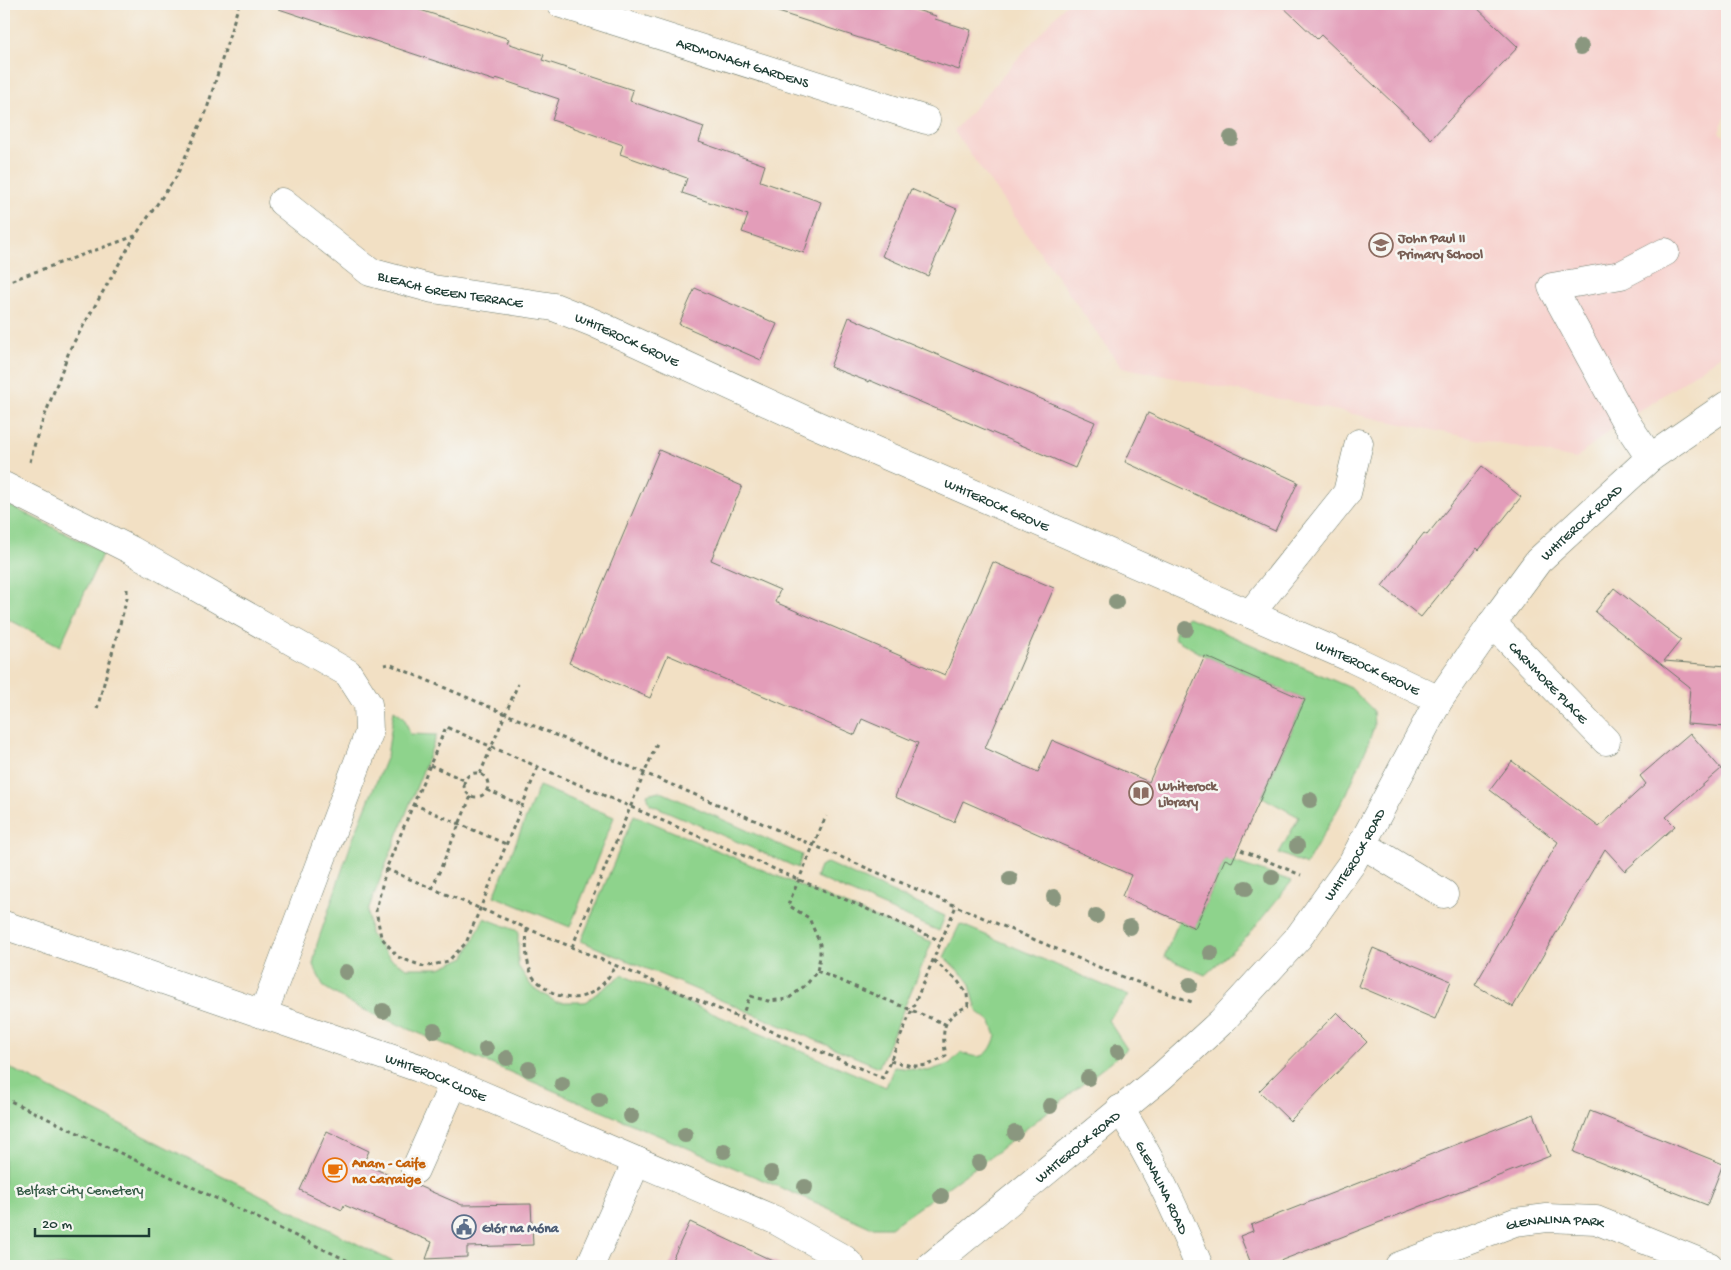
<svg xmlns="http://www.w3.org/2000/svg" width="1731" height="1270" font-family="'Gochi Hand',sans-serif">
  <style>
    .built { fill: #f7d0cc }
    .green { fill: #8ed38c; stroke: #568860 }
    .building { fill: #e39db9 }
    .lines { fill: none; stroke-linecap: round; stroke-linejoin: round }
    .minor-casing { stroke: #697666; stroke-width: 29 }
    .path { stroke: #697666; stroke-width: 3; stroke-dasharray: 4 4; stroke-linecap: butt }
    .minor { stroke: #fff; stroke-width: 28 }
    .tree { fill: #8a977f }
    .labels { text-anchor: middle; stroke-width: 5; stroke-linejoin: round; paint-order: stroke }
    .street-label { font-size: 14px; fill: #1f3d34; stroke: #f6f6f2 }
    .education-label { font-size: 14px; font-weight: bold; fill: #785e54; stroke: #f6f6f2; text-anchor: start }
    .food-label { font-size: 14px; font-weight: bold; fill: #c56008; stroke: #f6f6f2; text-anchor: start }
    .park-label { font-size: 14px; fill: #355b46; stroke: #f6f6f2 }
    .service-label { font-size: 14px; font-weight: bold; fill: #4e5e75; stroke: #f6f6f2; text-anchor: start }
  </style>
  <rect width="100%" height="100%" fill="#f6f6f2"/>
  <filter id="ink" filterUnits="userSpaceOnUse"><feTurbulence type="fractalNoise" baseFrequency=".02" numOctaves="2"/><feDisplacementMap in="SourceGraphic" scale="10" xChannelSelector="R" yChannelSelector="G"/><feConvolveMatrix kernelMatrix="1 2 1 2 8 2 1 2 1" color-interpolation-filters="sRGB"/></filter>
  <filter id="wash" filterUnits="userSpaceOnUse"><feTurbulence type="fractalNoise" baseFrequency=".0096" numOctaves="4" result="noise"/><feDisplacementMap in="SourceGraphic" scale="20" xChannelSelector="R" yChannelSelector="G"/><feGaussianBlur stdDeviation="1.12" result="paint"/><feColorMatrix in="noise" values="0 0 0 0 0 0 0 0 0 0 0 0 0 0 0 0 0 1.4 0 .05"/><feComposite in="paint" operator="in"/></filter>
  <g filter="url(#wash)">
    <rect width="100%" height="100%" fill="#f2e0c4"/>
    <path class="built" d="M1066 4H1727V112L1719 132 1727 139V351L1651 404 1624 419 1575 459 1121 367 954 131Z"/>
    <path class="green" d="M4 503 103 552 60 646 4 617Z
      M1188 617 1351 688 1373 710 1374 726 1367 747 1347 793 1306 865 1279 853 1299 817 1262 797 1305 700 1205 656 1174 638 1177 626Z
      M394 710 404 717 410 734 437 735 368 910 370 934 391 959 407 968H440L465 957 484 918 518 931V966L532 987 556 1002H585L622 975 886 1087 894 1067 928 1071 949 1064 961 1052C981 1061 989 1057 996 1036L991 1022 977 1011 969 981 944 957 960 924 1129 996 1108 1020 1127 1049 993 1155 891 1227H870L819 1204 355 1006 324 987 313 965 317 944 352 841 387 756Z
      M539 786 614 817 570 927 494 896Z
      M659 791 802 855 798 868 650 804 647 794Z
      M634 815 932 942 879 1067 581 941Z
      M1225 859 1292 881 1246 938 1205 975 1164 957 1179 921 1195 928Z
      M827 863 945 916 939 931 816 877 820 867Z
      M4 1065 401 1266H4Z"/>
    <g id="blocks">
      <path class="building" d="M280 4H402L509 39 507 43 544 55 542 60 633 90 630 101 704 127 699 142 765 165 760 181 821 202 804 253 742 232 748 215 682 193 687 178 620 154 623 145 552 120 559 99 496 78 495 81 279 9Z
        M773 4H897L936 16 935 19 971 30 959 70 772 10Z
        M1280 4H1473L1518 47 1431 139 1321 35 1317 39Z
        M911 189 957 209 928 276 882 256Z
        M695 288 777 324 761 360 679 324Z
        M849 317 1095 422 1075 468 869 380V382L830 367Z
        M1148 413 1298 482 1275 531 1125 462Z
        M659 450 742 486 711 560 780 590 775 602 945 675 993 562 1054 588 985 748 1038 772 1052 740 1149 782 1205 656 1305 700 1232 862 1225 859 1195 928 1122 896 1131 875 963 801 954 822 895 797 918 743 862 719 855 735 668 655 650 698 569 663Z
        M1482 466 1521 497 1479 550 1477 548 1421 617 1382 586 1424 533 1427 535Z
        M1614 588 1681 640 1664 661 1727 666V727L1687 724 1690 687 1595 612Z
        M1690 733 1721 769 1666 817 1675 826 1625 871 1605 849 1513 1007 1475 985 1558 842 1490 790 1512 761 1599 827 1646 784 1640 776Z
        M1373 948 1451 981 1435 1019 1358 986Z
        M1337 1012 1367 1042 1290 1121 1259 1091Z
        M1590 1111 1723 1164 1707 1205 1574 1152Z
        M1534 1114 1550 1156 1267 1266H1252L1240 1236 1253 1231 1251 1225Z
        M327 1131 369 1151 363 1164 404 1181 409 1184 416 1185 462 1205 531 1204 533 1245 467 1247V1257L426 1259 432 1242 344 1205 342 1210 300 1190Z
        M690 1222 784 1266H669Z"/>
    </g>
  </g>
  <g filter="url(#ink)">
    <use href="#blocks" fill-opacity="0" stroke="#697666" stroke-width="1"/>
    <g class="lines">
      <g class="minor-casing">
        <g id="minor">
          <path id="s1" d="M561 4 926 120"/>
          <path id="s2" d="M282 202 370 272 433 289 554 307 594 323 814 424 1353 659 1439 700"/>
          <path d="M1650 458 1624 419 1552 287 1621 275 1665 252"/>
          <path d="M4 486 131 550 348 673 368 704 369 733 263 1014"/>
          <path d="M1250 614 1347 493 1359 443"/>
          <path id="s3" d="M1492 623 1606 741"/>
          <path d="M1362 844 1444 894"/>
          <path id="s4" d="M4 925 419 1068 775 1220 844 1259 851 1266"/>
          <path id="s5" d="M1120 1109C1152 1159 1177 1212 1199 1266"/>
          <path d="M415 1170 454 1083"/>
          <path d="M590 1266 637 1161"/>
          <path id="s6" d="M931 1266 1162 1076 1221 1022 1298 938 1352 863 1439 700 1501 611 1538 561 1650 458 1727 405"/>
          <path id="s7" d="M1399 1266 1515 1222 1547 1218 1596 1220 1709 1266"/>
        </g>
      </g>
      <path class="path" d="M4 283 135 236 176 177 206 112 239 4
        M30 462 36 439 70 349 135 236
        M384 665 389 664 1115 974 1192 1002
        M97 709 127 598V586
        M430 765 464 780
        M538 767 466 943 448 961 425 967 398 957 381 937 376 910 386 869 446 727 492 747 941 941
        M464 785a12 12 0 1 1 24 0a12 12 0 1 1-24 0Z
        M480 774 518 684
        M487 790 522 805
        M413 804 506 844
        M1241 850 1301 875
        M386 869 883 1078 956 906
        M432 889 471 796
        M527 929C526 945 525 959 532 975 534 980 541 984 546 988 572 1009 603 994 615 965
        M572 947 657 743
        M817 971 945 1024
        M741 1018 750 996 768 1001 788 999 807 984 817 971 820 957V944L809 918 788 905 826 816
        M890 1061C916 1067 923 1070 946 1056 941 1030 942 1017 968 1006L967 994 957 980 933 960
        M4 1098 359 1266"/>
      <use href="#minor" class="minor"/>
    </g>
    <g class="tree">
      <circle cx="1581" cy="47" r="8"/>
      <circle cx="1231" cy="138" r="8"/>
      <circle cx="1116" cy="602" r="8"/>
      <circle cx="1186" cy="629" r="8"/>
      <circle cx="1310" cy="800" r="8"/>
      <circle cx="1297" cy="846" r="8"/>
      <circle cx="1272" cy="877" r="8"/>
      <circle cx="1010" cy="879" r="8"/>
      <circle cx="1246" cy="888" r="8"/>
      <circle cx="1054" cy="897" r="8"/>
      <circle cx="1096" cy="916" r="8"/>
      <circle cx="1130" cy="927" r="8"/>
      <circle cx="1211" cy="953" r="8"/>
      <circle cx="346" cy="972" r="8"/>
      <circle cx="1190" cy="985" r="8"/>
      <circle cx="383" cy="1011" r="8"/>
      <circle cx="434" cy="1031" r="8"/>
      <circle cx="486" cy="1049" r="8"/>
      <circle cx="1118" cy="1051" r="8"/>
      <circle cx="507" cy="1058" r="8"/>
      <circle cx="529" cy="1069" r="8"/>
      <circle cx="1088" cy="1078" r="8"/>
      <circle cx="562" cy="1084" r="8"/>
      <circle cx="599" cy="1100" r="8"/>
      <circle cx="1050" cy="1106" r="8"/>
      <circle cx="631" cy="1116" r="8"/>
      <circle cx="1015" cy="1133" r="8"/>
      <circle cx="685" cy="1135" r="8"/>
      <circle cx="724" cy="1151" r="8"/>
      <circle cx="979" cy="1163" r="8"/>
      <circle cx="771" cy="1173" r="8"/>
      <circle cx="805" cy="1187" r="8"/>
      <circle cx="941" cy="1196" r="8"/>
    </g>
  </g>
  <defs>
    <g id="school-ring" transform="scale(1.25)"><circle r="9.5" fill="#f6f6f2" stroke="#8d6e63" stroke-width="1.5"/><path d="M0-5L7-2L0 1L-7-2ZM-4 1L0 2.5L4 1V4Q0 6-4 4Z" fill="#8d6e63"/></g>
    <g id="library-ring" transform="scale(1.25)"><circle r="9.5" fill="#f6f6f2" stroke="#8d6e63" stroke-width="1.5"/><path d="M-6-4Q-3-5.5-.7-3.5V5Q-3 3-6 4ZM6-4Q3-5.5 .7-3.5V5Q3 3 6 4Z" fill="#8d6e63"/></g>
    <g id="cafe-ring" transform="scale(1.25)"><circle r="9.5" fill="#f6f6f2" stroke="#e8710a" stroke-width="1.5"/><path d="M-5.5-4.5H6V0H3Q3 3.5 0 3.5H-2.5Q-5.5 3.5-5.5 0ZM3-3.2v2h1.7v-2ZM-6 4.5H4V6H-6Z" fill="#e8710a"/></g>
    <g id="civic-ring" transform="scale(1.25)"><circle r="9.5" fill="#f6f6f2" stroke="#5c6f8a" stroke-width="1.5"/><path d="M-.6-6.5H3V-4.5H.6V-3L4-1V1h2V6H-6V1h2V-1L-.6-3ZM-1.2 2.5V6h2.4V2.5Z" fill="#5c6f8a"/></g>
  </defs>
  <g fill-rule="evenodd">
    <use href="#school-ring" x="1381" y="245"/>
    <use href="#library-ring" x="1141" y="793"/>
    <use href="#cafe-ring" x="335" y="1170"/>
    <use href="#civic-ring" x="464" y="1227"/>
  </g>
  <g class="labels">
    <g class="street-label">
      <text dy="5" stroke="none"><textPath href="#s1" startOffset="191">ARDMONAGH GARDENS</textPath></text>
      <text dy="5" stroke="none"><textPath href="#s2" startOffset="195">BLEACH GREEN TERRACE</textPath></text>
      <text dy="5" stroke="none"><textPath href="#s2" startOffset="380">WHITEROCK GROVE</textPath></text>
      <text dy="5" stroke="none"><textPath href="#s2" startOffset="785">WHITEROCK GROVE</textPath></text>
      <text dy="5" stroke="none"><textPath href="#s6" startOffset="999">WHITEROCK ROAD</textPath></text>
      <text dy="5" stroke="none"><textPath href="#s2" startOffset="1190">WHITEROCK GROVE</textPath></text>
      <text dy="5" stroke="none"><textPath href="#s3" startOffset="82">CARNMORE PLACE</textPath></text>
      <text dy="5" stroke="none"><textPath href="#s6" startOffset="594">WHITEROCK ROAD</textPath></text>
      <text dy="5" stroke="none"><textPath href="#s4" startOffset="458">WHITEROCK CLOSE</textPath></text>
      <text dy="5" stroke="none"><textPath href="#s6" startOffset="189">WHITEROCK ROAD</textPath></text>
      <text dy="5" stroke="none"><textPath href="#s5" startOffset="89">GLENALINA ROAD</textPath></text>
      <text dy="5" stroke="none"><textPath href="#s7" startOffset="164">GLENALINA PARK</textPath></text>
    </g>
    <g class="education-label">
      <text x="1398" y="242">John Paul II<tspan x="1398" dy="16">Primary School</tspan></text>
      <text x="1158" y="790">Whiterock<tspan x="1158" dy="16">Library</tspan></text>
    </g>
    <g class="food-label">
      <text x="352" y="1167">Anam - Caife<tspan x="352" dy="16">na Carraige</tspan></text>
    </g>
    <g class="park-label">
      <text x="80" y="1194">Belfast City Cemetery</text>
    </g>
    <g class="service-label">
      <text x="482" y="1232">Glór na Móna</text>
    </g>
  </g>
  <rect width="1731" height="1270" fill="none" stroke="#f6f6f2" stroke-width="20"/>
  <path d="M35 1228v8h114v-8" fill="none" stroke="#1f3d34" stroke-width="2.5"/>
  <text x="42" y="1228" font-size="15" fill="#1f3d34" stroke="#f6f6f2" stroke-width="4" paint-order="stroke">20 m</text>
</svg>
